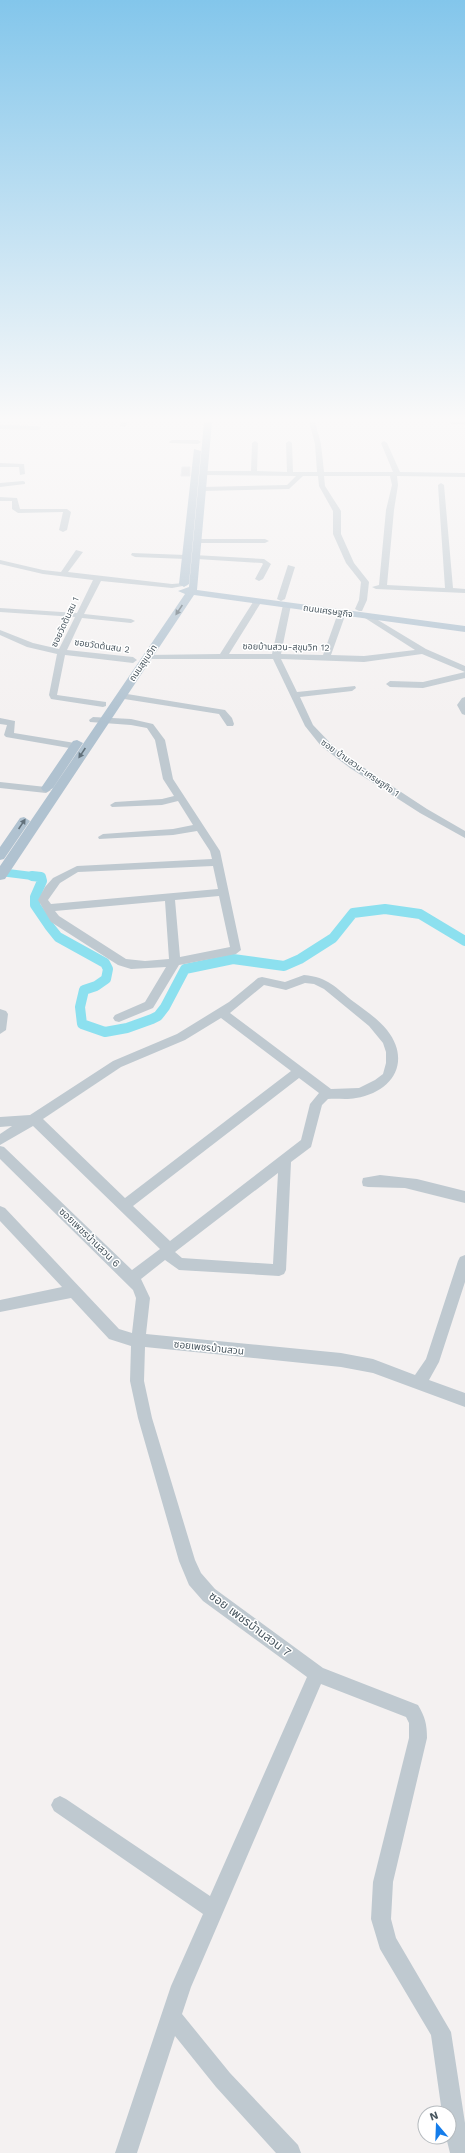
<svg xmlns="http://www.w3.org/2000/svg" width="465" height="2153" font-family="'Work Sans','Noto Sans Thai',sans-serif">
  <style>
    .lines { fill: none; stroke-linecap: round; stroke-linejoin: round }
    .canal-far1 { stroke: #8ce0ef; stroke-width: 8 }
    .canal { stroke: #8ce0ef; stroke-width: 10 }
    .building { fill: #cbced4; stroke: #d5d8dd }
    .minor { fill: #bfc9d0; fill-rule: evenodd }
    .major { fill: #b0c2d0; fill-rule: evenodd }
    .oneway { fill: #62717b }
    .labels { text-anchor: middle; stroke-width: 3; stroke-linejoin: round; paint-order: stroke }
    .far-street-label { font-size: 9px; fill: #48565f; stroke: #fff }
    .street-label { font-size: 10px; fill: #48565f; stroke: #fff }
    .near-street-label { font-size: 12px; fill: #48565f; stroke: #fff }
  </style>
  <rect width="100%" height="100%" fill="#f4f1f1"/>
  <g class="lines">
    <path class="canal-far1" d="M0 872 40 877"/>
    <path class="canal" d="M32 876 41 877 42 881 35 897V905L50 927 58 937 105 963 108 969 106 979 96 986 84 990 80 1007 82 1024 105 1032 127 1028 152 1019 158 1016 165 1007 185 969 233 959 284 966 300 959 333 938 353 913 385 909 420 914 465 941"/>
  </g>
  <path class="building" d="M182 467H190V476H181Z"/>
  <g class="lines">
    <path class="minor" d="M122 422H128L125 427 120 426Z
      M309 422H315L321 444 324 472H393L381 443 384 441 387 443 400 472 465 473V477L397 476 398 485 394 510 387 585 445 588 438 485 441 483 444 485 453 588 465 589V593L376 589 372 587 379 585 386 510 392 485 390 476H324L325 486 341 511V534L354 563 369 582 367 600 362 611H359L355 609 359 600 361 582 346 563 333 534V511L319 486 318 476H303L289 489 202 491 199 489 202 487 287 485 296 476 205 475 202 473 205 471H251L252 443 255 441 258 443 257 471 287 472 286 443 289 441 292 443 293 472H317L315 444Z
      M449 422H465V424H452Z
      M0 425 38 426 41 428 38 430 0 429Z
      M172 440H198L201 442 198 444 170 443 169 442Z
      M0 463 24 464 25 474 20 475 19 467H0Z
      M23 481 25 482V484L0 487V483Z
      M0 497 17 498 20 509H67L71 512 67 530 63 532 59 530 63 512 18 513 12 509V501H0Z
      M196 539H265L269 541 265 543H199L195 541Z
      M76 550 83 552 68 572 172 584 184 583 188 585 172 588 101 581 84 614 131 619 135 621 131 623 82 618 67 650 133 657 137 660 133 663 65 655 57 695 106 702V706L103 707 51 699 49 695 57 654 27 647 0 635V630L33 643 59 649 75 617 0 612V608L77 613 93 580 43 574 0 564V560L43 570 61 572Z
      M132 553 186 555 190 557 186 559 135 557 131 555Z
      M194 555 264 559 271 564 263 579 259 581 255 579 263 564 262 563 197 559H194Z
      M288 565 295 567 285 599 281 601 277 599Z
      M255 599 262 601 229 654H272L283 605 287 603 291 605 281 654 323 655 338 613 342 611 346 613 331 655 364 656 415 650 365 618V614H368L426 649 465 666V672L422 654 364 662 281 659 297 692 355 686 356 688 352 691 300 697 313 725 337 750 427 809 465 831V838L420 813 350 768 321 746 305 726 273 659H147L143 657 147 655 220 654Z
      M465 672V678L423 688 390 687 386 684 390 681 423 682Z
      M121 693 225 710 232 718 234 724 233 726H227L219 714 118 698V694Z
      M465 697V715L462 714 457 705 462 698Z
      M93 717 131 719 153 724 165 740 173 779 220 851 241 950 236 954 179 965 153 1008 119 1022 115 1021 113 1018 115 1015 145 1002 166 967 131 969 118 965 51 922 38 900 45 887 53 878 77 866 212 859 210 851 197 831 173 835 99 839 98 837 103 834 173 829 193 825 178 801 162 805 112 807 110 805 115 802 162 799 174 796 163 779 155 740 147 728 131 725 90 722 89 720ZM213 866 218 889 51 904 48 900 60 883 78 872ZM219 896 230 947 180 957 175 900ZM165 901 169 959 145 961 126 959 59 916 55 911Z
      M0 718 15 721 14 733 75 743 80 746 75 749 6 737 4 735 7 725 0 724Z
      M0 782 46 787 51 790 46 793 0 788Z
      M304 975C328 977 336 988 354 1002 365 1010 378 1019 387 1030 412 1062 392 1092 356 1098 346 1100 337 1098 328 1099L322 1105 311 1147 291 1162 286 1270 284 1274 279 1276 179 1270 165 1260 141 1279 150 1298 146 1334 341 1353 373 1359 415 1375 426 1359 458 1261 460 1257 465 1255V1282L439 1362 429 1380 465 1393V1407L373 1373 341 1367 145 1347 144 1381 152 1418 195 1560 201 1573 215 1589 323 1668 418 1705C425 1717 427 1724 427 1738L393 1882 391 1919 396 1938 451 2032 465 2123V2153H450L446 2137H449V2113H442L431 2035 380 1949 371 1919 373 1882 409 1738V1723L406 1717 321 1684 191 1987 182 2014 230 2073 298 2145 301 2153H276L216 2087 175 2036 137 2153H115L171 1986 203 1914 54 1811 51 1805 54 1799 60 1796 66 1799 210 1896 307 1677 203 1601 189 1585 179 1561 138 1418 130 1381 131 1346 109 1339 71 1298 0 1312V1300L62 1287 0 1221V1206L5 1208 119 1329 132 1333 136 1298 133 1290 0 1159V1146L4 1147 132 1270 160 1249 33 1126 0 1145V1134L12 1126 0 1127V1117L30 1115 113 1061 177 1034 229 1002 258 978 262 977 285 982ZM305 983 314 984 324 989 369 1026 383 1043 386 1052V1063L383 1074 375 1080 359 1088 331 1089 230 1013 264 985 286 990ZM221 1018 291 1071 125 1198 43 1119 121 1067 185 1040ZM299 1078 319 1093 310 1104 301 1140 170 1241 133 1206ZM278 1173 273 1264 182 1258 175 1252Z
      M0 1009 6 1011 8 1014 6 1030 0 1034Z
      M380 1175 417 1179 465 1191V1203L405 1188 368 1187 363 1186 362 1182 363 1178Z"/>
    <path class="major" d="M204 422H212L197 590 465 626V632L194 595 5 879 0 880V866L185 594 178 591 189 587Z
      M194 449 201 451 189 584 184 587 179 584Z
      M77 740 83 743 53 788 47 792 43 791 41 788 73 741Z
      M24 817 30 821 4 859 0 860V847L20 818Z"/>
  </g>
  <defs><path id="oneway-solid" d="M-6-.8H1V-3.2L6.5 0L1 3.2V.8H-6Z"/></defs>
  <g class="oneway">
    <use href="#oneway-solid" transform="translate(179 610) rotate(124)"/>
    <use href="#oneway-solid" transform="translate(82 753) rotate(124)"/>
    <use href="#oneway-solid" transform="translate(22 824) rotate(-56)"/>
  </g>
  <linearGradient id="sky" x2="0" y2="1"><stop stop-color="#83c6eb"/><stop offset="0.58" stop-color="#faf9f9"/><stop offset="1" stop-color="#faf9f9" stop-opacity="0"/></linearGradient>
  <rect width="465" height="723" fill="url(#sky)"/>
  <g class="labels">
    <g class="far-street-label">
      <text transform="translate(328 611) rotate(8)" y="3">ถนนเศรษฐกิจ</text>
      <text transform="translate(65 622) rotate(-65)" y="3">ซอยวัดต้นสน 1</text>
      <text transform="translate(102 646) rotate(8)" y="3">ซอยวัดต้นสน 2</text>
      <text transform="translate(286 647) rotate(1)" y="3">ซอยบ้านสวน-สุขุมวิท 12</text>
      <text transform="translate(143 663) rotate(-56)" y="3">ถนนสุขุมวิท</text>
      <text transform="translate(360 768) rotate(35)" y="3">ซอย บ้านสวน-เศรษฐกิจ 1</text>
    </g>
    <g class="street-label">
      <text transform="translate(90 1237) rotate(44)" y="4">ซอยเพชรบ้านสวน 6</text>
      <text transform="translate(209 1347) rotate(6)" y="4">ซอยเพชรบ้านสวน</text>
    </g>
    <g class="near-street-label">
      <text transform="translate(250 1624) rotate(37)" y="4">ซอย เพชรบ้านสวน 7</text>
    </g>
  </g>
  <g transform="translate(437 2125) rotate(341)"><circle r="19" fill="#ffffff" stroke="#b6bbbf"/>
  <path d="M0-3L7 15L0 10L-7 15Z" fill="#147deb"/>
  <text y="-6" font-size="11" font-weight="bold" text-anchor="middle" fill="#48565f">N</text>
  </g>
</svg>
